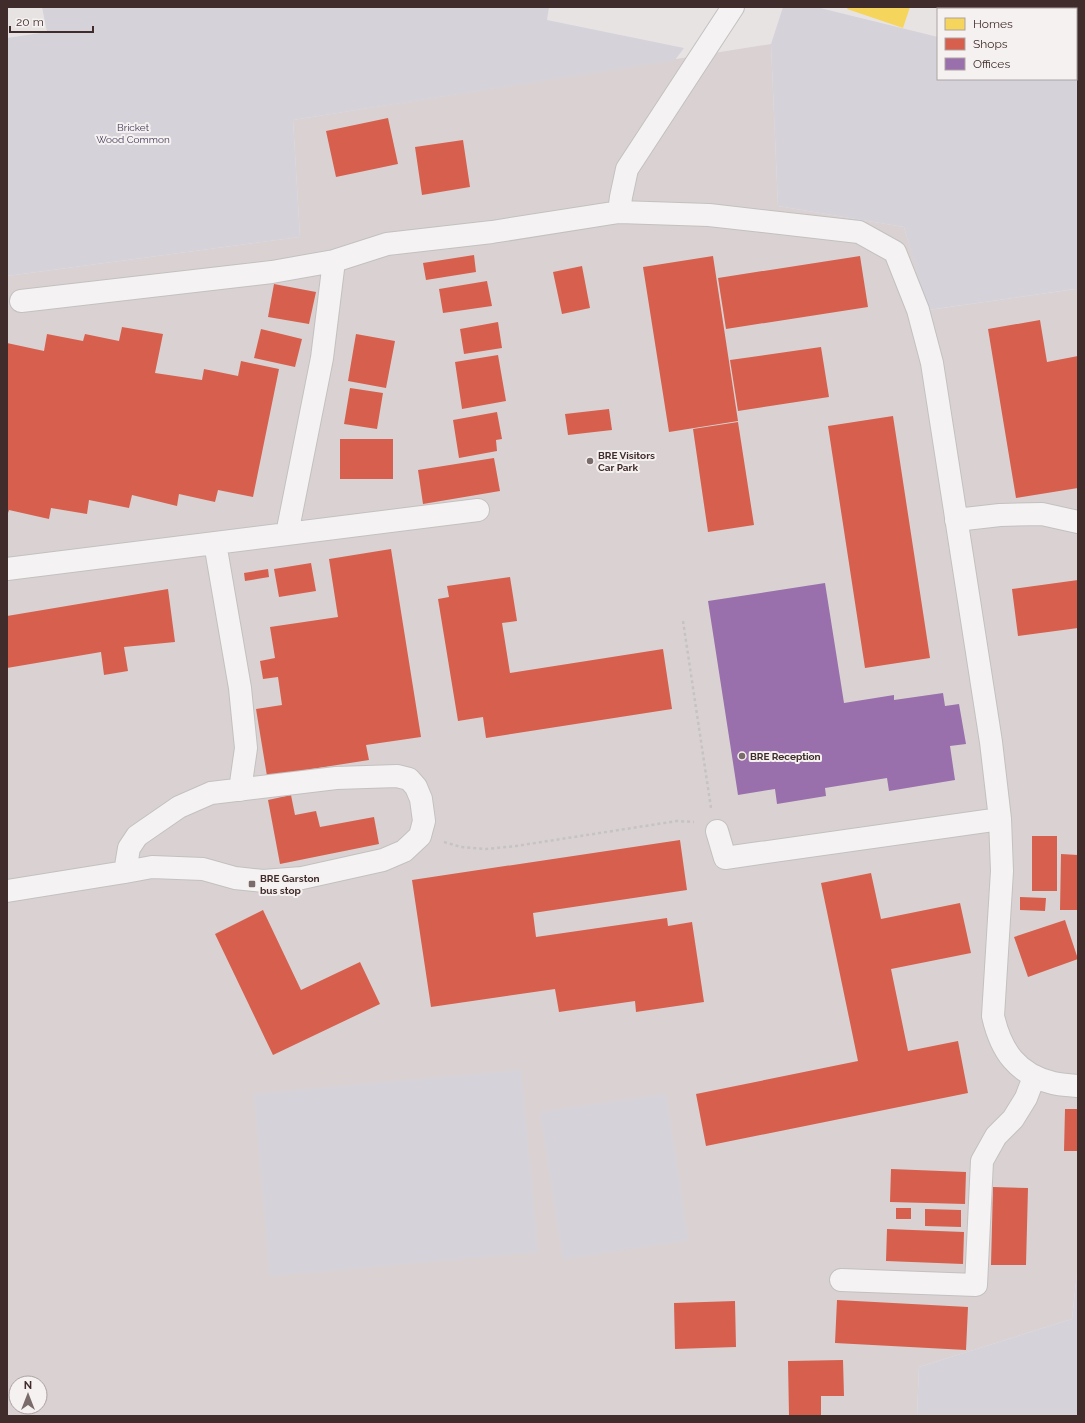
<svg xmlns="http://www.w3.org/2000/svg" width="1085" height="1423" font-family="Raleway,sans-serif">
  <style>
    .built { fill: #dad2d2; fill-rule: evenodd }
    .green { fill: #d5d2da }
    .homes { fill: #f6d55c }
    .shops { fill: #d6604d }
    .offices { fill: #9970ab }
    .lines { fill: none; stroke-linecap: round; stroke-linejoin: round }
    .minor-casing { stroke: #c3c0c0; stroke-width: 24 }
    .path { stroke: #c6c3c3; stroke-width: 2.5; stroke-dasharray: 3 3; stroke-linecap: butt }
    .minor { stroke: #f4f2f2; stroke-width: 22 }
    .poi-dot { fill: #7a6c6b; stroke: #f6f1f1; stroke-width: 1.5 }
    .labels { text-anchor: middle; stroke-width: 4; stroke-linejoin: round; paint-order: stroke }
    .park-label { font-size: 10px; fill: #413a59; stroke: #f6f1f1 }
    .poi-label { font-size: 10px; font-weight: bold; fill: #3f2c2b; stroke: #f6f1f1; text-anchor: start }
  </style>
  <rect width="100%" height="100%" fill="#e8e3e3"/>
  <path class="built" d="M771 44 778 206 904 227 929 310 1076 289 1078 295V1263L1072 1319 919 1367 917 1416H7V276L300 237 293 120ZM16 1383H40V1407H16Z"/>
  <path class="green" d="M42 7H549L547 20 684 48 675 60 293 120 300 237 7 276V38L47 32Z
    M783 7H816L938 37V79H1076V71L1078 72V295L1075 289 928 310 904 227 778 206 771 44Z
    M521 1070 538 1252 270 1276 254 1094Z
    M666 1094 688 1240 563 1259 540 1112Z
    M1078 1263V1416H917L919 1367 1072 1319Z"/>
  <path class="homes" d="M848 7H910L903 28 847 9Z
    M1025 7H1048V9H1025Z"/>
  <path class="shops" d="M388 118 398 164 336 177 326 131Z
    M463 140 470 187 422 195 415 147Z
    M474 255 476 272 426 280 423 263Z
    M713 256 738 421 669 432 643 267Z
    M860 256 868 307 726 329 718 278Z
    M582 266 590 308 562 314 553 272Z
    M487 281 492 306 443 313 439 289Z
    M274 284 316 292 309 324 268 317Z
    M1040 320 1047 362 1078 356V488L1016 498 988 329Z
    M498 322 502 348 464 354 460 329Z
    M122 327 163 334 155 373 202 380 204 369 238 376 241 361 279 369 253 497 218 490 215 502 179 494 177 506 132 495 129 508 89 500 87 514 51 508 49 519 9 510 7 516V343L44 351 47 334 83 341 85 334 119 341Z
    M261 329 302 339 295 367 254 358Z
    M356 334 395 341 386 388 348 381Z
    M821 347 829 397 738 411 730 360Z
    M498 355 506 401 462 409 455 362Z
    M350 388 383 393 377 429 344 424Z
    M609 409 612 430 568 435 565 414Z
    M497 412 502 439 496 440 497 451 459 458 453 420Z
    M893 416 930 658 865 668 828 426Z
    M738 422 754 525 708 532 693 429Z
    M340 439H393V479H340Z
    M494 458 500 491 423 504 418 470Z
    M391 549 421 737 366 745 369 760 267 776 256 709 282 705 278 677 263 679 260 661 275 658 270 627 338 617 329 559Z
    M311 563 316 591 279 597 274 569Z
    M268 569 269 577 245 581 244 573Z
    M510 577 517 621 502 623 510 673 663 649 672 709 486 738 483 717 458 721 438 599 449 597 447 586Z
    M1078 580V628L1018 636 1012 589Z
    M168 589 175 642 124 647 128 671 104 675 101 652 7 668V616Z
    M291 795 295 815 316 811 320 827 374 817 379 844 280 864 268 800Z
    M1032 836H1057V891H1032Z
    M680 840 687 890 533 913 536 937 667 918 668 926 692 922 704 1002 636 1012 635 1001 559 1012 555 989 431 1007 412 880Z
    M1061 854 1078 855V910H1060Z
    M871 873 881 919 960 903 971 953 891 969 908 1051 958 1041 968 1093 706 1146 696 1094 858 1061 821 883Z
    M1020 897 1046 898 1045 911 1020 910Z
    M263 910 301 990 360 962 380 1004 273 1055 215 934Z
    M1065 920 1078 959 1028 977 1014 937Z
    M1065 1109H1078V1151H1064Z
    M891 1169 966 1172 965 1204 890 1202Z
    M993 1187 1028 1188 1026 1265H991Z
    M896 1208H911V1219H896Z
    M925 1209 961 1210V1227L925 1226Z
    M887 1229 964 1232 963 1264 886 1261Z
    M837 1300 968 1307 966 1350 835 1343Z
    M735 1301 736 1347 675 1349 674 1303Z
    M843 1360 844 1396H821V1416H789L788 1361Z"/>
  <path class="offices" d="M825 583 844 703 894 695V700L943 693 945 706 959 704 966 744 950 746 955 780 889 791 887 778 825 788 826 796 777 804 775 789 738 795 708 601Z"/>
  <g class="lines">
    <g class="minor-casing">
      <path id="minor" d="M619 212 621 197 627 169 733 7
        M21 301 272 272 334 261
        M956 520 1000 515 1042 514 1078 522
        M287 534 322 358 334 261 387 244 492 232 619 212 709 215 859 232 895 252 918 310 932 363 991 742 1000 819 1002 871 993 1016C1001 1051 1017 1074 1053 1083 1061 1085 1070 1085 1078 1086
        M215 543 240 688 246 748 240 790
        M7 569 478 510
        M397 776 409 779 416 787 421 799 424 821 420 836 404 851 383 860 302 878 263 881 235 878 203 869 152 867 125 872 129 848 137 836 179 807 211 793 336 778Z
        M717 831 725 858 1000 819
        M7 891 125 872
        M841 1280 976 1285 982 1161 996 1136 1013 1119 1026 1098 1034 1077"/>
    </g>
    <path class="path" d="M683 621 711 808
      M444 842 461 847 486 849 516 846 677 821 694 822"/>
    <use href="#minor" class="minor"/>
  </g>
  <g class="poi-dot">
    <circle cx="590" cy="461" r="4"/>
    <circle cx="742" cy="756" r="4"/>
    <rect x="248" y="880" width="8" height="8" rx="2"/>
  </g>
  <g class="labels">
    <g class="park-label">
      <text x="133" y="131">Bricket<tspan x="133" dy="12">Wood Common</tspan></text>
    </g>
    <g class="poi-label">
      <text x="598" y="459">BRE Visitors<tspan x="598" dy="12">Car Park</tspan></text>
      <text x="750" y="760">BRE Reception</text>
      <text x="260" y="882">BRE Garston<tspan x="260" dy="12">bus stop</tspan></text>
    </g>
  </g>
  <rect width="1085" height="1423" fill="none" stroke="#3f2c2b" stroke-width="16"/>
  <rect x="937" y="8" width="140" height="72" fill="#f6f1f1" stroke="#ada2a2"/>
  <rect x="945" y="18" width="20" height="12" fill="#f6d55c" stroke="#ada2a2"/>
  <text x="973" y="28" font-size="12" fill="#3f2c2b">Homes</text>
  <rect x="945" y="38" width="20" height="12" fill="#d6604d" stroke="#ada2a2"/>
  <text x="973" y="48" font-size="12" fill="#3f2c2b">Shops</text>
  <rect x="945" y="58" width="20" height="12" fill="#9970ab" stroke="#ada2a2"/>
  <text x="973" y="68" font-size="12" fill="#3f2c2b">Offices</text>
  <g transform="translate(28 1395)"><circle r="19" fill="#f6f1f1" stroke="#ada2a2"/>
  <path d="M0-3L7 15L0 10L-7 15Z" fill="#7a6c6b"/>
  <text y="-6" font-size="11" font-weight="bold" text-anchor="middle" fill="#3f2c2b">N</text>
  </g>
  <path d="M10 26v6h83v-6" fill="none" stroke="#3f2c2b" stroke-width="2"/>
  <text x="16" y="26" font-size="12" fill="#3f2c2b" stroke="#f6f1f1" stroke-width="3" paint-order="stroke">20 m</text>
</svg>
